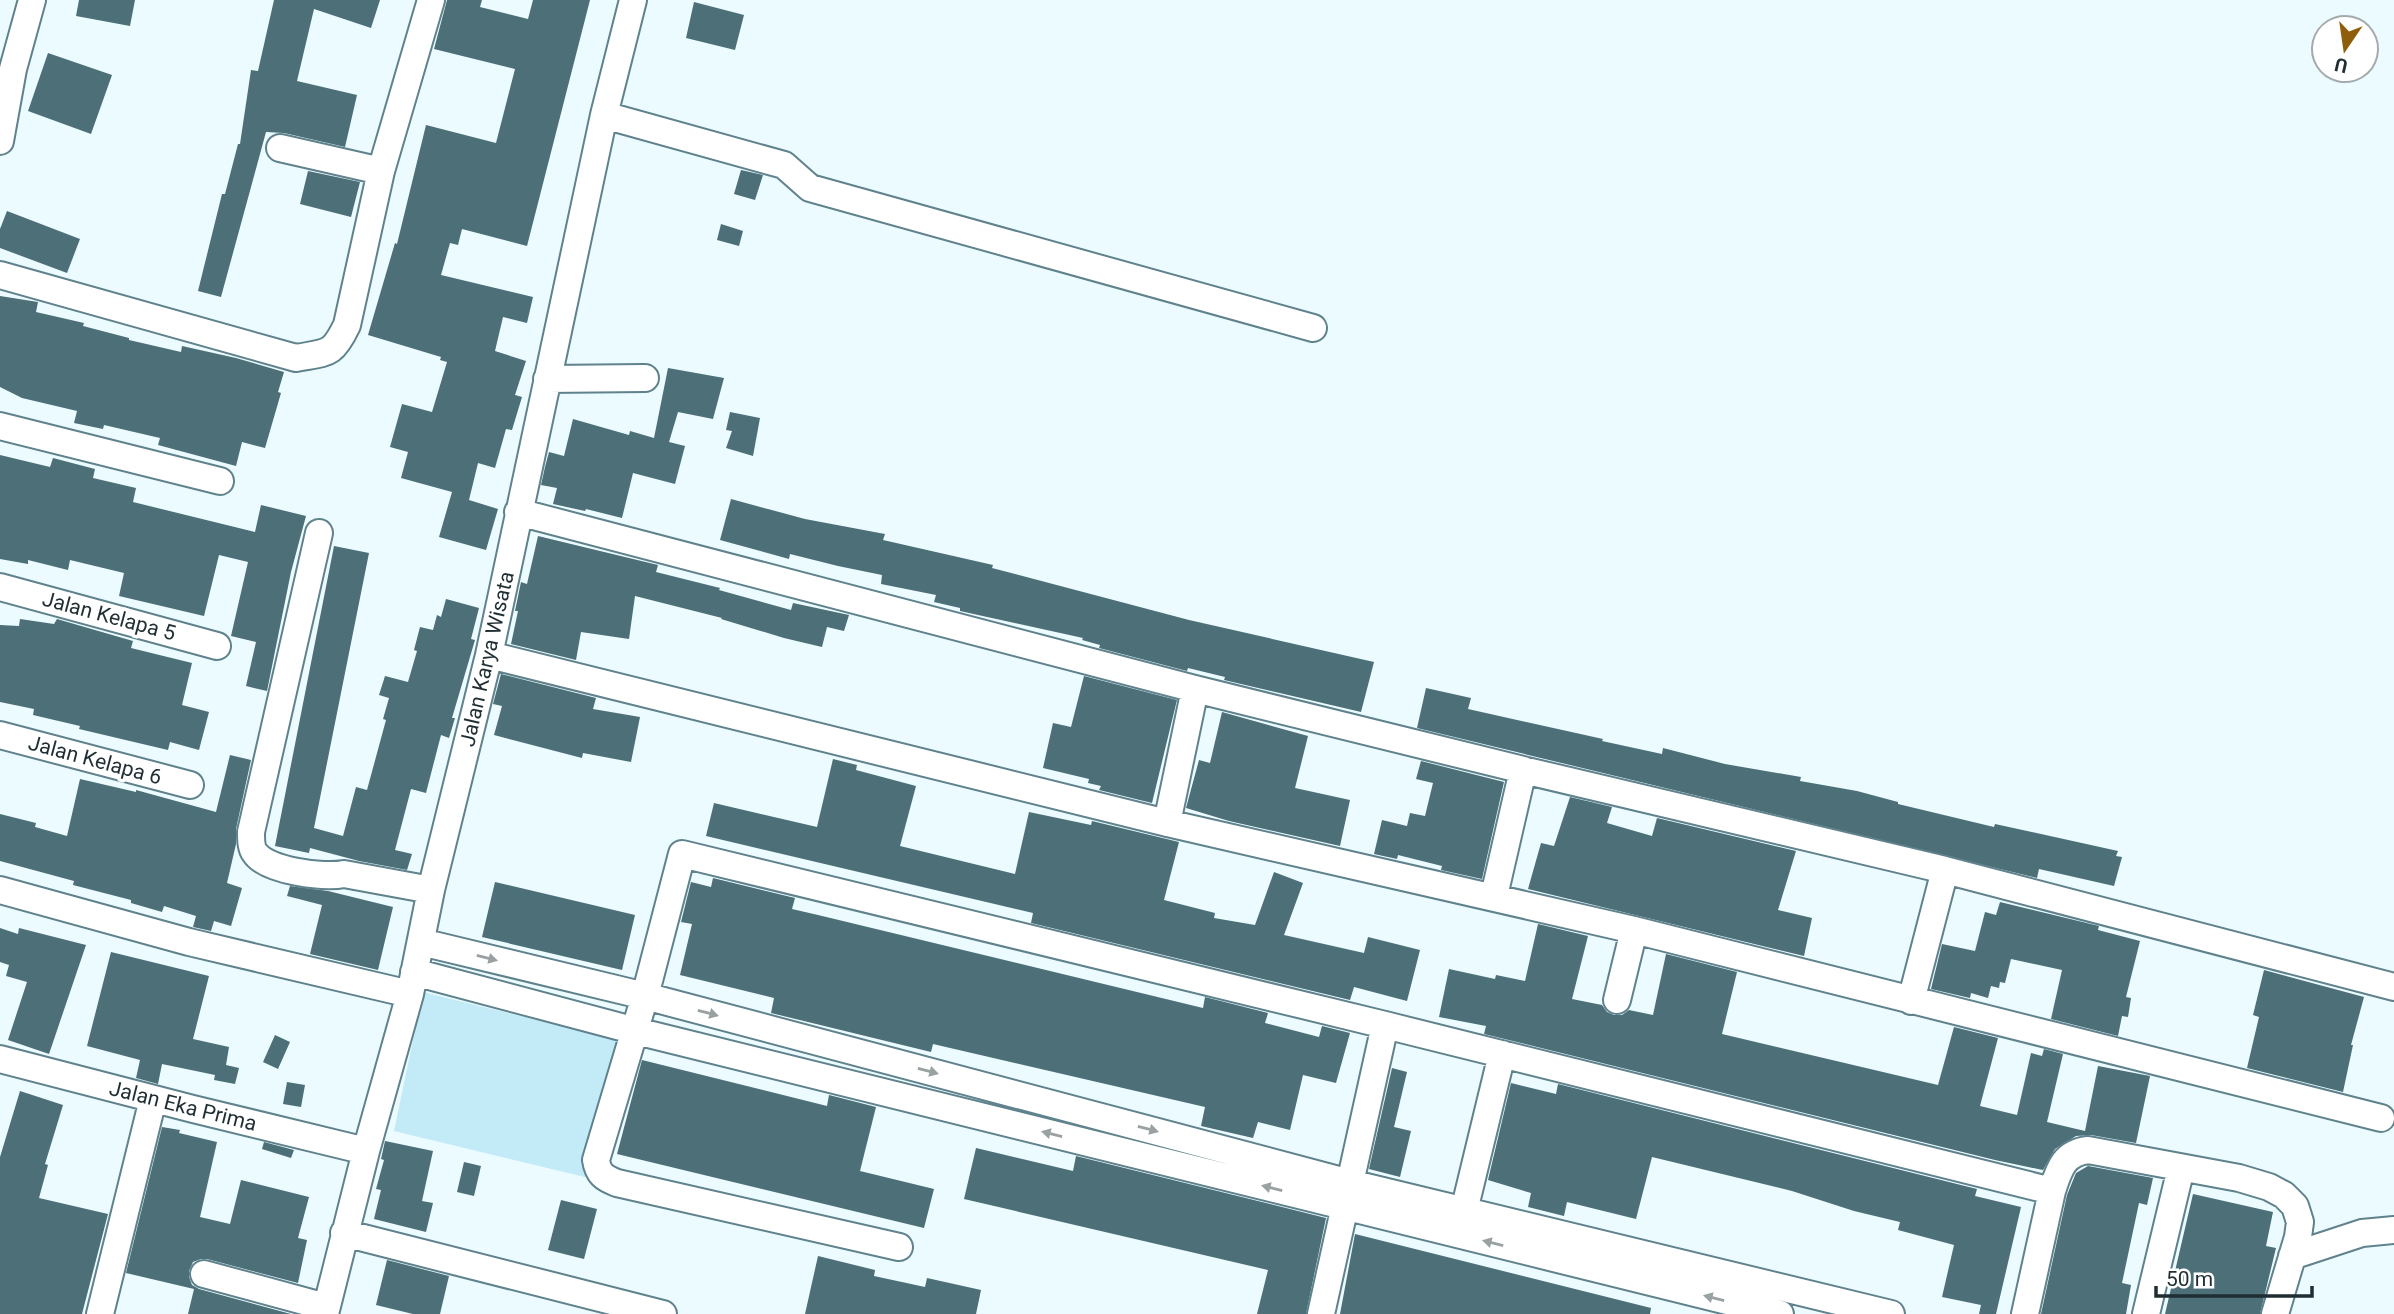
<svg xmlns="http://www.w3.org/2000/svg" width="2394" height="1314" font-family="Roboto,sans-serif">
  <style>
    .green { fill: #c2ebf7 }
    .building { fill: #4c6f78 }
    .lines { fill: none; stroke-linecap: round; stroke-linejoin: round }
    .minor-casing { stroke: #5f828c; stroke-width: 30 }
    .minor { stroke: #fff; stroke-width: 26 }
    .oneway { fill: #9aa1a3 }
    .labels { text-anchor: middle; stroke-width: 7; stroke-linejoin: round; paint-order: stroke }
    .street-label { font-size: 21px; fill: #1f2e32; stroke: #fff }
  </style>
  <rect width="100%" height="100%" fill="#ebfbff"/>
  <path class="green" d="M423 992 618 1040 589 1178 394 1131Z"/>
  <path class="building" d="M79 0H135L130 26 76 16Z
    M274 0H380L371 28 314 9 297 81 357 95 345 147 284 133 266 132 221 297 198 291 222 194H225L238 144H240L251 70 258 71Z
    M447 0H482L480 7 528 19 533 0H590L527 246 462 229 458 245 450 243 441 275 533 297 527 323 503 317 495 351 526 361 515 395 522 397 512 430 506 429 495 468 478 463 469 500 498 509 486 550 439 537 452 492 401 478 408 452 390 447 402 404 432 412 447 362 440 360 441 357 368 335 395 243 397 244 426 125 496 143 515 69 434 49Z
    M694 2 744 15 735 50 686 38Z
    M48 53 112 75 91 134 28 111Z
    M741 170 763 175 755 200 734 194Z
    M308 171 360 182 351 217 300 204Z
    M7 211 80 239 67 273 0 248V229Z
    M721 224 743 231 739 246 717 240Z
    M0 296 38 302 36 312 84 323 83 326 129 338V340L181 352 182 346 236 358 284 372 278 392 281 393 265 448 242 442 236 466 158 445 160 438 104 425 103 429 74 423 77 411 22 398 0 387Z
    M668 368 724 378 713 419 678 412 669 442 685 446 675 484 633 473 622 518 586 509 585 511 553 504 557 488 541 485 545 467 549 452 564 456 573 419 629 435 630 431 654 438Z
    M730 412 760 418 753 456 726 448 732 431 726 430Z
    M0 455 50 467 53 458 95 469 93 478 136 488 133 502 255 532 261 505 306 516 291 572 267 691 246 686 256 642 231 636 248 562 219 555 204 616 119 596 124 573 70 560 68 570 28 560V564L0 559Z
    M731 499 805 519 885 534 883 540 993 565 992 568 1189 620 1374 662 1361 712 1224 680 1225 677 1188 668 1187 671 1099 648 1100 645 1082 640 1083 638 960 611V608L934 602 936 595 881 584 882 575 838 566 790 554 789 559 720 540Z
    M538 536 658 565 656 572 720 588 719 590 791 610 793 603 849 615 844 631 827 627 822 647 784 638 721 619 722 618 635 596 629 639 581 632 576 660 511 644 518 611H515L521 582 527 584Z
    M334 546 369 553 314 828 343 836 356 787 367 790 386 720 383 719 389 698 379 695 385 676 408 682 417 651 414 650 420 627 433 630 437 615 441 617 446 599 479 608 471 639 475 640 452 718H455L449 738 441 735 426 793 411 789 395 850 412 854 407 870 359 861 310 848 309 853 275 846Z
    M20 619 54 624 57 619 133 641 131 648 192 663 182 705 209 712 199 750 170 742 168 750 79 729 80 726 33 715 34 709 0 702V625L19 626Z
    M501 674 596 698 593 709 640 717 631 762 583 753 582 758 494 735 502 706 493 704Z
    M1084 676 1177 700 1152 803 1099 790 1101 786 1088 783 1089 779 1043 768 1053 723 1071 727Z
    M1426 688 1471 698 1468 709 1603 739 1602 741 1662 754 1663 748 1725 764 1801 777 1800 781 1857 791 1898 802V804L1994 827 1995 824 2118 851 2116 856 2122 857 2114 886 2039 869 2037 878 1417 728Z
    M1222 712 1308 736 1295 788 1350 800 1340 846 1229 821 1186 808 1199 760 1210 763Z
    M230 755 251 760 236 829V844L227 883 242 888 231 926 214 921 211 931 193 927 196 916 164 906 162 912 131 903V900L73 885 74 881 0 861V814L36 823 35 827 67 836 80 779 136 792V790L216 812Z
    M833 759 857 765 856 770 916 786 900 846 1015 874 1029 812 1091 825 1092 821 1179 842 1164 900 1215 913 1214 918 1255 925 1274 872 1303 883 1284 935 1364 953 1368 937 1420 950 1407 1001 1354 987 1350 1000 1031 923 1033 913 706 836 714 803 817 827Z
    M1421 761 1504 782 1482 879 1441 870 1442 866 1398 855 1397 859 1374 854 1382 820 1407 826 1410 813 1425 816 1433 783 1416 779Z
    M1570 797 1612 807 1607 823 1652 836 1657 818 1796 851 1778 910 1812 918 1804 956 1528 889 1541 843 1554 846Z
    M713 878 795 898 792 909 818 915 1203 1008 1205 997 1268 1013 1265 1023 1319 1037 1322 1026 1350 1033 1336 1083 1303 1075 1290 1130 1258 1122 1253 1138 1201 1126 1205 1107 933 1044 931 1052 771 1013 774 998 680 975 692 924 681 922 691 882 711 887Z
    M495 882 635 915 622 970 482 937Z
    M290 886 328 891 393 907 378 970 310 954 322 905 287 896Z
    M2000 902 2099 926 2098 930 2140 941 2126 997 2131 998 2128 1017 2122 1016 2118 1036 2051 1019 2062 970 2011 959 2005 983 2000 982 1999 988 1991 986 1988 998 1971 993 1970 998 1931 989 1942 944 1975 951 1985 912 1996 915Z
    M1538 924 1588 936 1572 999 1602 1005 1607 1012 1614 1015H1622L1629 1010 1653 1015 1666 954 1737 972 1722 1034 1938 1085 1954 1027 1998 1038 1980 1106 2017 1115 2031 1053 2042 1056 2044 1049 2063 1054 2047 1122 2085 1131 2098 1066 2150 1076 2136 1143 2091 1135 2076 1136 2055 1149 2043 1170 1995 1160 1484 1034 1486 1026 1439 1017 1449 969 1495 979 1496 975 1525 981Z
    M0 928 18 934 19 928 86 945 49 1054 8 1040 27 982 6 976 9 965 0 962Z
    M111 952 209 976 193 1039 229 1047 226 1065 239 1068 235 1084 214 1080 215 1075 162 1064 158 1084 136 1078 140 1060 87 1046Z
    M2264 970 2364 997 2351 1045H2353L2343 1092 2247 1068 2259 1017 2253 1015Z
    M275 1035 290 1042 278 1069 263 1062Z
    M642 1060 827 1106 829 1095 876 1107 860 1171 934 1189 924 1228 617 1154Z
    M1392 1068 1407 1072 1394 1127 1411 1131 1400 1177 1369 1169Z
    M287 1082 305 1085 301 1107 283 1104Z
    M1511 1083 1556 1094 1558 1084 1977 1189 1975 1196 2021 1207 1996 1314H1979L1981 1305 1942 1297 1954 1245 1898 1230 1900 1222 1854 1211 1792 1191 1652 1157 1636 1219 1567 1202 1564 1216 1528 1207 1531 1193 1488 1180Z
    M20 1091 63 1105 45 1164 48 1165 39 1198 108 1214 82 1314H0V1157Z
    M162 1127 180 1130 179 1133 217 1142 200 1217 230 1224 241 1180 309 1197 298 1238 307 1240 298 1283 207 1259H201L193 1262 189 1271V1277L192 1285 199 1289 291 1314H188L194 1289 126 1273Z
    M385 1141 433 1151 422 1201 433 1203 426 1232 374 1219 381 1190 376 1189 384 1160 381 1159Z
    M264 1142 294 1150 291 1158 262 1149Z
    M976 1148 1073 1171 1076 1156 1326 1218 1306 1314H1257L1268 1270 964 1199Z
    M464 1162 481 1166 474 1196 457 1192Z
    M2088 1166 2153 1178 2147 1205 2139 1203 2122 1283 2131 1285 2126 1314H2041L2067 1195 2076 1173Z
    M2193 1194 2273 1212 2266 1246 2276 1248 2260 1314H2165Z
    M561 1200 597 1209 584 1259 548 1250Z
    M1355 1234 1651 1308 1650 1314H1340Z
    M818 1256 875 1270 874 1276 925 1287 927 1278 981 1290 976 1314H805Z
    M387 1260 449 1276 440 1314H413L376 1305Z"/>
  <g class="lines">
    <g class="minor-casing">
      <path id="minor" d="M604 115 784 165 810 188 1313 328
        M0 141 13 69 32 0
        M280 148 381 171
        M0 275 296 358C328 352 332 356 347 325L381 171 431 0
        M547 379 645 378
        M0 426 220 481
        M518 512 1195 689 1523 770 1945 870 2394 987
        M319 533 251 832C251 839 251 848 255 853 267 871 324 878 344 874L431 890
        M0 587 217 646
        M489 655 1167 823 1634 930 2381 1118
        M0 735 190 785
        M1167 823 1195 689
        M0 890 189 942 410 994
        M1494 896 1523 770
        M421 942 645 996 1350 1183 1891 1314
        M414 972 636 1031 1780 1314
        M1617 1000 1634 930
        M1911 1001 1945 870
        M0 1059 193 1109 366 1151
        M1464 1211 1502 1054
        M344 1233 663 1314
        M899 1247 617 1183C604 1178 598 1174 596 1160L645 996 682 854 1385 1025 2052 1191C2059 1170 2063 1153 2088 1150L2239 1178 2269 1187 2284 1195 2295 1206 2300 1222 2298 1237 2275 1314
        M2292 1256 2362 1233 2394 1230
        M204 1274 326 1307
        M100 1314 153 1099
        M325 1314 366 1151 410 994 431 890 489 655 604 115 633 0
        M1321 1314 1385 1025
        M2025 1314 2052 1191
        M2146 1314 2181 1168"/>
    </g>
    <use href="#minor" class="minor"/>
  </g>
  <defs><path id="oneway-solid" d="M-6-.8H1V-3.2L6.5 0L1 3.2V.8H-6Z" transform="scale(1.75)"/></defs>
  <g class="oneway">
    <use href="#oneway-solid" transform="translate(487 958) rotate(14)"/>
    <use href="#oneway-solid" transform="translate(708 1013) rotate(15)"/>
    <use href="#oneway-solid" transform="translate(928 1071) rotate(15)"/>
    <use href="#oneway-solid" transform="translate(1148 1129) rotate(15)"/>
    <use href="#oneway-solid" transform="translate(1052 1134) rotate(-166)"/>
    <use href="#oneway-solid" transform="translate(1272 1188) rotate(-166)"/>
    <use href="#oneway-solid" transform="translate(1493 1243) rotate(-166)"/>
    <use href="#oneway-solid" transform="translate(1714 1298) rotate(-166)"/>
  </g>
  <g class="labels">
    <g class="street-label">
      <text transform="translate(109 616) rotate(15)" y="7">Jalan Kelapa 5</text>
      <text transform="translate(487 659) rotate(-77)" y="7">Jalan Karya Wisata</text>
      <text transform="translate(95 760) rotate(15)" y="7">Jalan Kelapa 6</text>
      <text transform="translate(183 1106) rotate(14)" y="7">Jalan Eka Prima</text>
    </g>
  </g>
  <g transform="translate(2345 49) rotate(193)"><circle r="33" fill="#ffffff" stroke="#a5abad" stroke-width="2"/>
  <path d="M0-5L12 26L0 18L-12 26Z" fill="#8f5e0b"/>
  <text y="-10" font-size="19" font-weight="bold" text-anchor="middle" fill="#1f2e32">U</text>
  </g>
  <path d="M2156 1286v10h156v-10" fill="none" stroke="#1f2e32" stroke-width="3.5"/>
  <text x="2166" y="1286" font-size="21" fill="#1f2e32" stroke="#ffffff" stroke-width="5" paint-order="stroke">50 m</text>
</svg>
